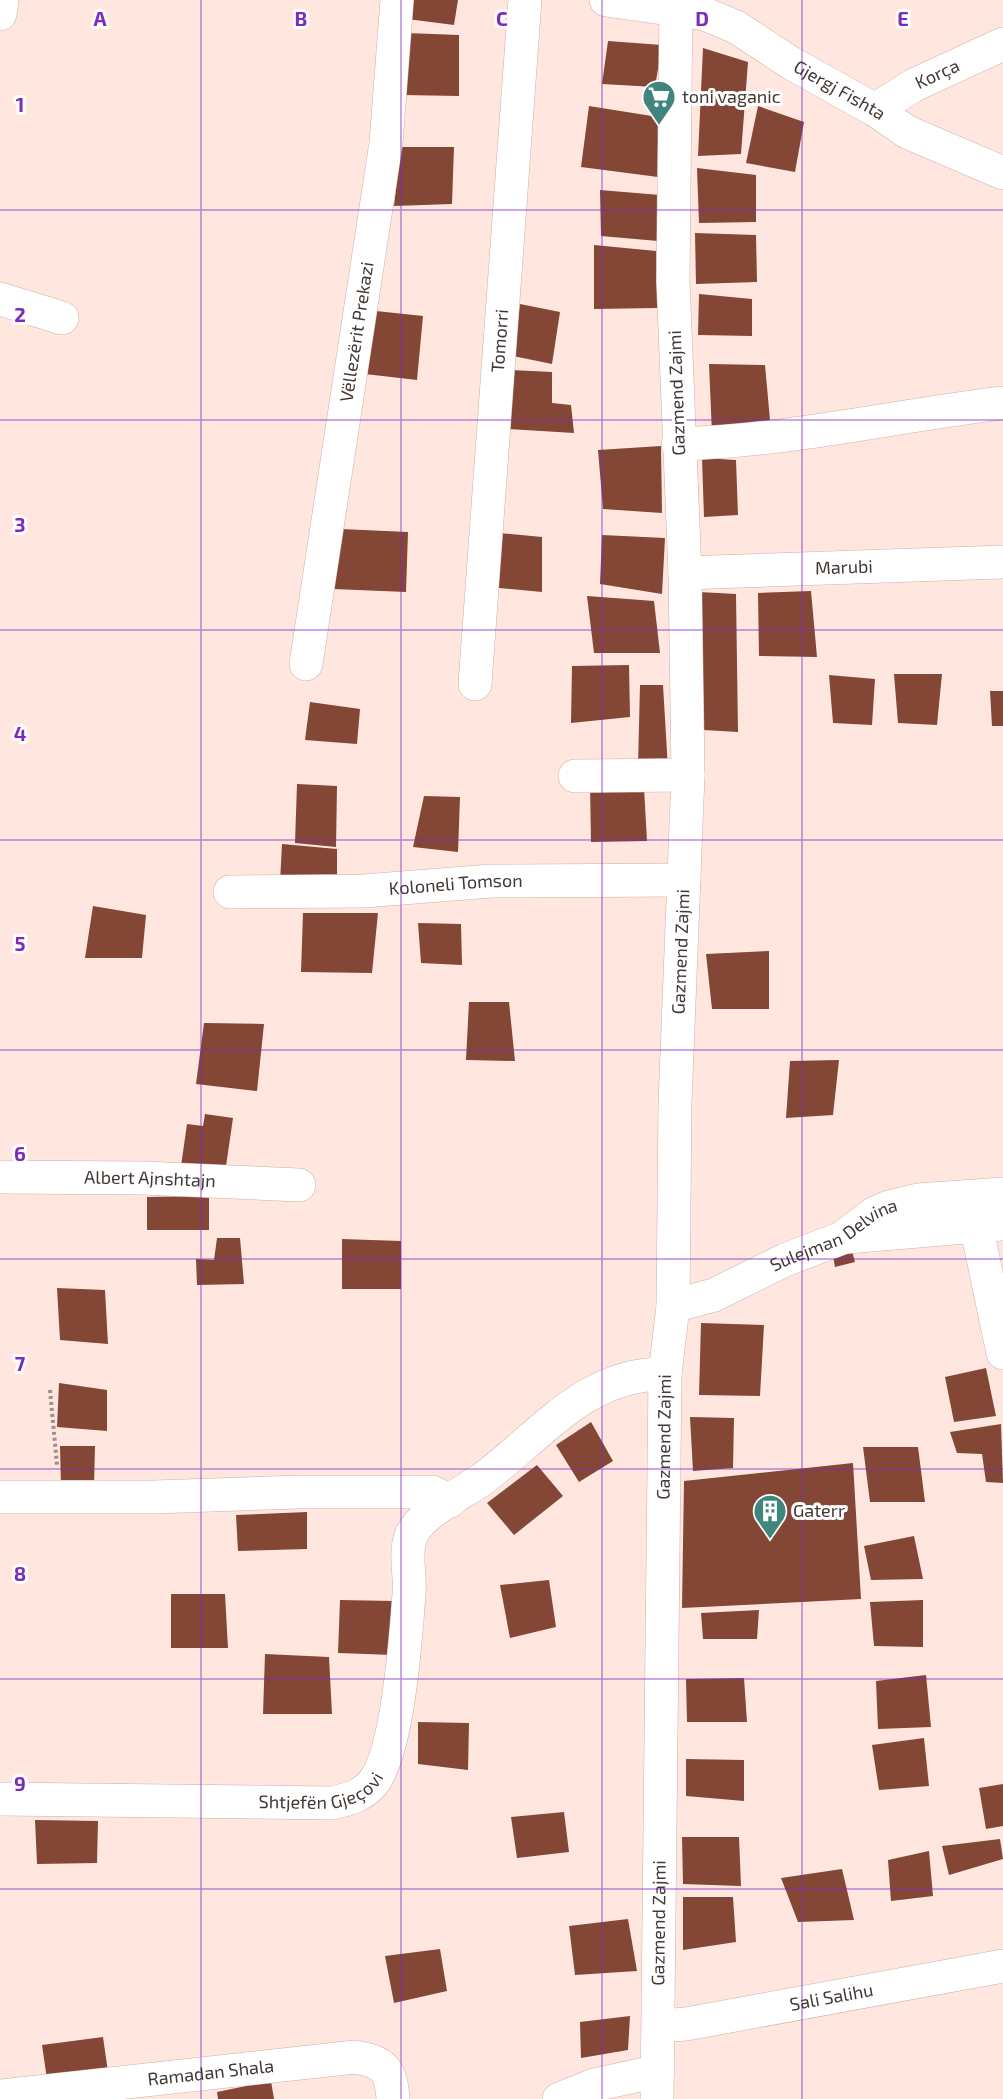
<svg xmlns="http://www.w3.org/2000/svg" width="1003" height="2099" font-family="'Exo 2',sans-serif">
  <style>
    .building { fill: #844635 }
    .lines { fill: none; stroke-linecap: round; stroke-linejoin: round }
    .minor-casing { stroke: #ccafa7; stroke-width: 34 }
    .path { stroke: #a08e89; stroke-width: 4; stroke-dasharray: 3 3; stroke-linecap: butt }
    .minor { stroke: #fff; stroke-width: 33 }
    .grid { fill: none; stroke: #7b2cbf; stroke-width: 1.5; stroke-opacity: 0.55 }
    .labels { text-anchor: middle; stroke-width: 6; stroke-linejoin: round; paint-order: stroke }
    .street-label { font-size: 18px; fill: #433834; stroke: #fff }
    .poi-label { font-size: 18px; fill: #433834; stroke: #fff; text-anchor: start }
    .grid-label { font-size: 20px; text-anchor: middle; font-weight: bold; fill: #7b2cbf; stroke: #fff; stroke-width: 6; stroke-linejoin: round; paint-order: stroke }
  </style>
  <rect width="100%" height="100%" fill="#ffe7e0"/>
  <path class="building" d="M410 0H458L454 25 407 19Z
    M406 33 459 35V96L403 95Z
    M608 41 662 45 655 87 602 84Z
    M703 48 748 62 741 154 698 156Z
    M589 106 658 117V177L581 167Z
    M758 106 804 122 795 172 746 163Z
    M401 147H454L452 204 394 206Z
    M697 168 756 175V222L699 223Z
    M600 190 660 195 658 241 601 236Z
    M695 233 756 235 757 282 696 284Z
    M594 245 656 251 658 308 594 309Z
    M699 294 752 299V336L698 335Z
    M520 304 560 312 552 364 513 356Z
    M376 311 423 316 417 380 365 374Z
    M709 364 765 365 771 431 712 434Z
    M511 370 552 372V403L571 405 574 433 507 429Z
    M661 446 662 513 603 509 598 450Z
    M702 458 736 460 738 515 704 517Z
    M341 529 408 532 406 592 333 589Z
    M499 533 542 537V592L499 588Z
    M602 535 665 538 662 594 600 584Z
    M811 591 817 657 759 656 758 593Z
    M699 592 736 594 738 732 704 730Z
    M587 596 654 601 660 653H594Z
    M629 665 630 717 571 723 572 666Z
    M894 674H942L937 725 898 723Z
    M829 675 875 679 872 725 833 723Z
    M640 685H663L668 769 638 767Z
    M990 691H1003V726H992Z
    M310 702 360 709 357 744 305 740Z
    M297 784 337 786 336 847 295 843Z
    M590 784 644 788 647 841 591 842Z
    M424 796 460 797 458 852 413 847Z
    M282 844 337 849V881L280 882Z
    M93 906 146 915 142 958H85Z
    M303 913H378L372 973 301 972Z
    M418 923 461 924 462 965 421 963Z
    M769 951V1009H712L706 954Z
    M469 1002H509L515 1061 466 1060Z
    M204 1023 264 1024 257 1091 196 1084Z
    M839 1060 833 1115 786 1118 790 1061Z
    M205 1114 233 1118 225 1173 181 1166 187 1124 203 1126Z
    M209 1196V1230H147V1197Z
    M217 1238H240L244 1284 197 1285 196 1259 214 1260Z
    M342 1239 401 1241V1289H342Z
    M852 1251 855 1262 835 1267 833 1256Z
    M57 1288 105 1290 108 1344 60 1340Z
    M701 1323 764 1325 760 1396 699 1395Z
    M986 1368 996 1416 954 1422 945 1377Z
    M59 1383 107 1390V1431L57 1427Z
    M690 1417 734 1418 733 1468 693 1471Z
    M591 1422 613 1461 579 1482 556 1445Z
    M1001 1424 1003 1483 986 1482 982 1454 957 1453 950 1432Z
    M60 1446H95L94 1485 61 1486Z
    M863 1447H918L925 1502H870Z
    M853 1463 861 1599 682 1608 684 1481Z
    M537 1465 563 1496 514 1535 487 1503Z
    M307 1512V1549L238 1551 236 1515Z
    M914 1536 923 1579 871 1580 864 1546Z
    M549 1580 556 1627 510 1638 500 1585Z
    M171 1594H225L228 1648H171Z
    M340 1600 393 1601V1655L338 1653Z
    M923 1600V1647L874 1646 870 1602Z
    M759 1610 757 1639H703L701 1613Z
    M265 1654 329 1657 332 1714H263Z
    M926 1675 931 1727 878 1729 876 1681Z
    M744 1678 747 1722H687L686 1679Z
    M418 1722 469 1723 468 1770 418 1764Z
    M924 1738 929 1786 879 1790 872 1745Z
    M686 1759 744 1760V1801L686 1796Z
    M1003 1784V1826L986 1829 979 1788Z
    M564 1812 569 1852 517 1858 511 1817Z
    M35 1820 98 1821 97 1863 37 1864Z
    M682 1837H739L741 1886 683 1884Z
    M1000 1839 1003 1859 949 1875 942 1846Z
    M929 1851 933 1896 891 1901 888 1860Z
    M842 1869 854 1920 798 1922 781 1878Z
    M683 1897H733L736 1942 683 1950Z
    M628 1919 637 1971 575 1975 569 1926Z
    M440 1949 447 1991 394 2003 385 1956Z
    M630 2016 628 2050 581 2058 580 2022Z
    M103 2037 108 2072 47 2079 42 2045Z
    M271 2081 274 2099H218L217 2092Z"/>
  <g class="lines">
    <g class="minor-casing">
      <g id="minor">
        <path id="s1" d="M606 0 705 14 736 27 791 63 875 110 907 132 1003 173"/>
        <path d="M0 14 2 0"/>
        <path id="s2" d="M875 110 914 85 1003 44"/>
        <path d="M0 299 62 318"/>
        <path d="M678 444C788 441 895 416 1003 403"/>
        <path id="s3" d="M685 573 1003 562"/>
        <path id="s4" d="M306 664 386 143 397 0"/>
        <path id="s5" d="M475 684 525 0"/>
        <path d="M575 776 688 775"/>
        <path id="s6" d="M230 892 364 891 491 881 684 880"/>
        <path id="s7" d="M0 1177 143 1178 299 1185"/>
        <path d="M976 1225 1003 1353"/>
        <path d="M847 1237 1003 1224"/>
        <path id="s8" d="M673 1306 714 1295 785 1260 842 1238 875 1213 889 1207 918 1200 1003 1194"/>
        <path d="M0 1497H154L299 1492H432L450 1501"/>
        <path id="s9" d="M0 1799 332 1803C346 1800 362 1796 372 1784 398 1754 406 1636 409 1594 411 1576 404 1554 411 1536 419 1514 463 1493 481 1480 540 1437 585 1373 665 1374"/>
        <path id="s10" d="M660 2026 686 2024 1003 1966"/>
        <path id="s11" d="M0 2096 355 2057C384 2062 391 2069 393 2099"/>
        <path d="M559 2099 594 2085 658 2071"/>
        <path id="s12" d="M657 2099 665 1374 673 1306 675 1103 688 775 685 573 673 281 676 0"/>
      </g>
    </g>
    <path class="path" d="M50 1390 57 1465"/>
    <use href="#minor" class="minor"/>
  </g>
  <path class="grid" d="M201 0V2099M401 0V2099M602 0V2099M802 0V2099M0 210H1003M0 420H1003M0 630H1003M0 840H1003M0 1050H1003M0 1259H1003M0 1469H1003M0 1679H1003M0 1889H1003"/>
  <defs>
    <g id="supermarket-pin" transform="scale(1.725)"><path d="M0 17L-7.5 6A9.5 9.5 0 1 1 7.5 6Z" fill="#40867f" stroke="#fff"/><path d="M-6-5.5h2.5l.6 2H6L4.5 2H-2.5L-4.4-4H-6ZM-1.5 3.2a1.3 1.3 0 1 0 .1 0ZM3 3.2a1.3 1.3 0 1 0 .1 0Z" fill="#fff"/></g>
    <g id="building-pin" transform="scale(1.725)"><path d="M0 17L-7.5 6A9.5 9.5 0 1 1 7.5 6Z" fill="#40867f" stroke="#fff"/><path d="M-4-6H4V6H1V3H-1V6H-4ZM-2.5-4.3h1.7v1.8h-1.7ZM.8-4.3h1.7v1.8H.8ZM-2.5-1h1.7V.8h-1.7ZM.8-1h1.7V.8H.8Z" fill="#fff"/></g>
  </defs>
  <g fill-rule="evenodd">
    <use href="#supermarket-pin" x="659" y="97"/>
    <use href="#building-pin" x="770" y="1511"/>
  </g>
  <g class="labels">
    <g class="street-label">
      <text dy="6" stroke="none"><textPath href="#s2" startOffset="72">Korça</textPath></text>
      <text dy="6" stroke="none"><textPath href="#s1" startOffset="255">Gjergj Fishta</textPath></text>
      <text dy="6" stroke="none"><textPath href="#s4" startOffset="336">Vëllezërit Prekazi</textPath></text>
      <text dy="6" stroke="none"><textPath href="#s5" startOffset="344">Tomorri</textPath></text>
      <text transform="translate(677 393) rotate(-92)" y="6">Gazmend Zajmi</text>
      <text dy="6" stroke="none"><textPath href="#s3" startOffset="159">Marubi</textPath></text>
      <text dy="6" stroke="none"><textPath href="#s6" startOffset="226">Koloneli Tomson</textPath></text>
      <text dy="6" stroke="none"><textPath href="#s12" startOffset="1148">Gazmend Zajmi</textPath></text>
      <text dy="6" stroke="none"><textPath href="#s7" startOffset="150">Albert Ajnshtajn</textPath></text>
      <text dy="6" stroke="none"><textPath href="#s8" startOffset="177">Sulejman Delvina</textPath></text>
      <text dy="6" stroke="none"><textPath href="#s12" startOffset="662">Gazmend Zajmi</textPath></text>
      <text dy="6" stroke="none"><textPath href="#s9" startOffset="324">Shtjefën Gjeçovi</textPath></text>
      <text dy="6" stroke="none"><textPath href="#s12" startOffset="176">Gazmend Zajmi</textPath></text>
      <text dy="6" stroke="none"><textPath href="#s10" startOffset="174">Sali Salihu</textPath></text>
      <text dy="6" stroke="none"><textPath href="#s11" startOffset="212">Ramadan Shala</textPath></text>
    </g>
    <g class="poi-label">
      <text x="682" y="103">toni vaganic</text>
      <text x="793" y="1517">Gaterr</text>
    </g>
  </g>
  <g class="grid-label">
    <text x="100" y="26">A</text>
    <text x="301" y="26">B</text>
    <text x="502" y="26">C</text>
    <text x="702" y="26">D</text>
    <text x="903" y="26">E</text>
    <text x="20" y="112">1</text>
    <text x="20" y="322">2</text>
    <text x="20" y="532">3</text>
    <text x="20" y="741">4</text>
    <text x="20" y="951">5</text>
    <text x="20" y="1161">6</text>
    <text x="20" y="1371">7</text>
    <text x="20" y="1581">8</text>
    <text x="20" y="1791">9</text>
  </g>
</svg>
